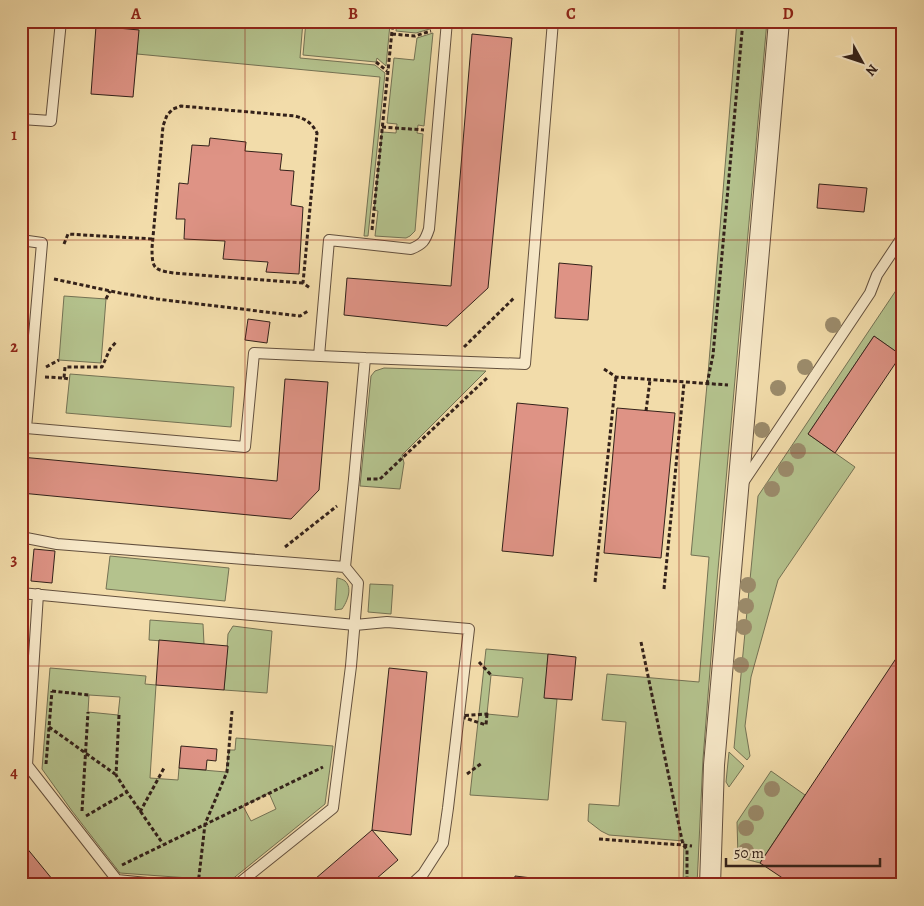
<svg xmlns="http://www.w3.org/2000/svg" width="924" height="906" font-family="Alegreya,serif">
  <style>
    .green { fill: #b4c28d; stroke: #747254; fill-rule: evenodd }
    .building { fill: #de9385; stroke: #33211a }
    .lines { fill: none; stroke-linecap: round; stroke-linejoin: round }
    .lane-casing { stroke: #63503e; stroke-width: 12 }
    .street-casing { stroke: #63503e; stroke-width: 22 }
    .path { stroke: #33211a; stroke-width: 3; stroke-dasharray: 4 2.5; stroke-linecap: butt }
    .lane { stroke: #f7e8c8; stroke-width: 10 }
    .street { stroke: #f7e8c8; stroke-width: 20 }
    .tree { fill: #9b8b6b }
    .grid { fill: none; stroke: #8f2418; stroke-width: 1; stroke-opacity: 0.55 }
    .neatline { fill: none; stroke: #8f2418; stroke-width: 2 }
    .grid-label { font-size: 16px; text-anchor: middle; font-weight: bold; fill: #8f2418 }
  </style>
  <rect width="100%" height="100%" fill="#f2dcaa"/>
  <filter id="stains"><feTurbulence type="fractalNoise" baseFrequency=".004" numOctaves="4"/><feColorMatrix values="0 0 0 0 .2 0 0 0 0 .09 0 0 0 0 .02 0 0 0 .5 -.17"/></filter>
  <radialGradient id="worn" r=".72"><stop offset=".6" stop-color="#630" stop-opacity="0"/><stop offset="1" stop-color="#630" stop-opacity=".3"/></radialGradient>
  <path class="green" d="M70 21H303L300 58 375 65 385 73 368 236H364L380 77 137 54 138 30 70 24Z
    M306 21H362L390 24 386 66 377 58 376 62 303 55Z
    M397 21H431L433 28 416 33 396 31Z
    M737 21H767L717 581 703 759 697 885H683L684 841 609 835 601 831 588 821 589 804 619 806 626 722 602 720 607 674 699 682 709 557 691 555 708 374Z
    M433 33 424 126 418 125 417 133 423 134 415 231 410 236 406 238 375 236 378 211 374 210 382 132 396 133 397 124 387 123 394 58 414 60 417 38Z
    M903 280V353L901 355 874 336 808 434 855 467 778 580 751 677 745 726 750 756 747 760 734 748 758 496Z
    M64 296 106 299 101 363 59 360Z
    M384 368 486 371 402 455 404 463 400 489 360 486 371 376 375 371Z
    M70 374 234 387 231 427 66 413Z
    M110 556 229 568 225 601 106 589Z
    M337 578C339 578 344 580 345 581 353 588 347 602 342 609L335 610Z
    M370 584 393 585 391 614 368 612Z
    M150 620 203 624 204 644 149 640Z
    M233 626 272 631 267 693 224 690 228 634Z
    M486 649 548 654 545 698 557 699 548 800 470 795ZM491 675 523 678 518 717 487 714Z
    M50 668 146 676 145 684 156 685 150 778 178 780 179 768 226 772 229 750H235L236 738 333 746 325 804 230 881 120 873 72 811 42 769ZM89 695 120 697 118 715 88 712ZM269 793 276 809 251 821 243 806Z
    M729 752 744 766 729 787 726 782Z
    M771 771 805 795 760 863 738 857 737 822Z"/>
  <path class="building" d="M96 26 139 30 133 97 91 94Z
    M472 34 512 38 488 288 447 326 344 315 347 278 451 286Z
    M210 138 246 142 245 151 282 154 280 170 294 171 291 205 303 207 299 274 266 272 268 262 223 259 225 241 184 239 185 219H176L179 183 188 184 192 145 209 146Z
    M819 184 867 188 864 212 817 208Z
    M559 263 592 266 588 320 555 318Z
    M248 319 270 322 267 343 245 340Z
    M874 336 901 355 835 453 808 434Z
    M285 379 328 382 319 490 291 519 21 493V457L277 481Z
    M517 403 568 408 553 556 502 551Z
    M617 408 675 413 661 558 604 553Z
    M34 549 55 551 52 583 31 581Z
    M159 640 228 646 224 690 156 685Z
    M903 648V885H793L760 863Z
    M548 654 576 657 572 700 544 698Z
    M389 668 427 672 411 835 372 830Z
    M181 746 217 749 216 761 207 760 206 770 179 768Z
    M372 830 398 860 369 885H308Z
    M21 841 57 885H21Z
    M515 876 549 880V885H514Z"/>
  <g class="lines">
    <g class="lane-casing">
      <path id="lane" d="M21 119 51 121 61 21
        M21 240 42 243 26 428 245 447 254 353 365 358 525 364 553 21
        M319 356 329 240 411 249C423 244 425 241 429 229L447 21
        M742 484 870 293 877 275 903 236
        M21 537 57 544 345 567
        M21 593 355 625 387 622 469 629 448 808 443 843 423 874 411 885
        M38 594 27 765 117 880 167 885
        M237 885 333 808 351 666 358 583 345 567 354 479 365 358"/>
    </g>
    <g class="street-casing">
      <path id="street" d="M710 885 714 765 779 21"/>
    </g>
    <path class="path" d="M392 34 415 36 431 31
      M376 62 387 71
      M382 127 424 130
      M372 230 393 21
      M64 244 68 234 153 239
      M54 279 120 293 157 299 300 316 308 311
      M303 283 174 273C154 270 152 269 152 248L163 126 167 115 173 109 181 106 295 116C306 119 312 123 317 133L303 283 310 288
      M106 299 110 291
      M464 347 515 297
      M46 367 59 360
      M604 369 616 377 728 385
      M45 377 64 378 65 367H102L110 349 117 341
      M64 378 69 379
      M707 384 713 355 743 21
      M646 411 650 380
      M367 479H380L488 377
      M285 547 337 506
      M595 582 616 377
      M664 589 684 383
      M641 642 683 845 687 849V885
      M479 662 491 675
      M52 691 89 695
      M487 714 486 725 459 716Z
      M119 715 116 775 127 792 163 844
      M49 727 115 774
      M46 764 52 691
      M467 774 482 763
      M82 811 88 712
      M140 812 164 768
      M86 816 127 792
      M599 839 683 845 692 846
      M122 865 323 767
      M198 885 205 824 227 772 232 711"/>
    <use href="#lane" class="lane"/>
    <use href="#street" class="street"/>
  </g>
  <g class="tree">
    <circle cx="833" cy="325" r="8"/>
    <circle cx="805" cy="367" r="8"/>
    <circle cx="778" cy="388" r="8"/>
    <circle cx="762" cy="430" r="8"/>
    <circle cx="798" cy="451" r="8"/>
    <circle cx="786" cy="469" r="8"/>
    <circle cx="772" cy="489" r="8"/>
    <circle cx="748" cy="585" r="8"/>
    <circle cx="746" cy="606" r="8"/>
    <circle cx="744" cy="627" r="8"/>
    <circle cx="741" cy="665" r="8"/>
    <circle cx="772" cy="789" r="8"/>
    <circle cx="756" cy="813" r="8"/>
    <circle cx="746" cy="828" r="8"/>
    <circle cx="746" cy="851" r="8"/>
  </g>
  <path class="grid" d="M245 21V885M462 21V885M679 21V885M21 240H903M21 453H903M21 666H903"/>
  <rect width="924" height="906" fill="none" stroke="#f2dcaa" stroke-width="55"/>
  <g transform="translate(862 62) rotate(130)" stroke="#f7e8c8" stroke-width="4" paint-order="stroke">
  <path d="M0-4L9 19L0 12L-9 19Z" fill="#33211a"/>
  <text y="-8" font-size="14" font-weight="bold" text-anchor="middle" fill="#33211a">N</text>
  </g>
  <path d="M726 858v8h154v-8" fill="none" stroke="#33211a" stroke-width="2.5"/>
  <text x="734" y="858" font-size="15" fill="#33211a" stroke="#f7e8c8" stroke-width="4" paint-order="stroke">50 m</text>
  <rect x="28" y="28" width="868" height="850" class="neatline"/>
  <g class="grid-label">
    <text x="136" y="19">A</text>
    <text x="353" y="19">B</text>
    <text x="571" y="19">C</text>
    <text x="788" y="19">D</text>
    <text x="14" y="140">1</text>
    <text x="14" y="352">2</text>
    <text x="14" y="565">3</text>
    <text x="14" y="778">4</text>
  </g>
  <rect width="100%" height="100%" filter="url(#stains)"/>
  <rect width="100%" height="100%" fill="url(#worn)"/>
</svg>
